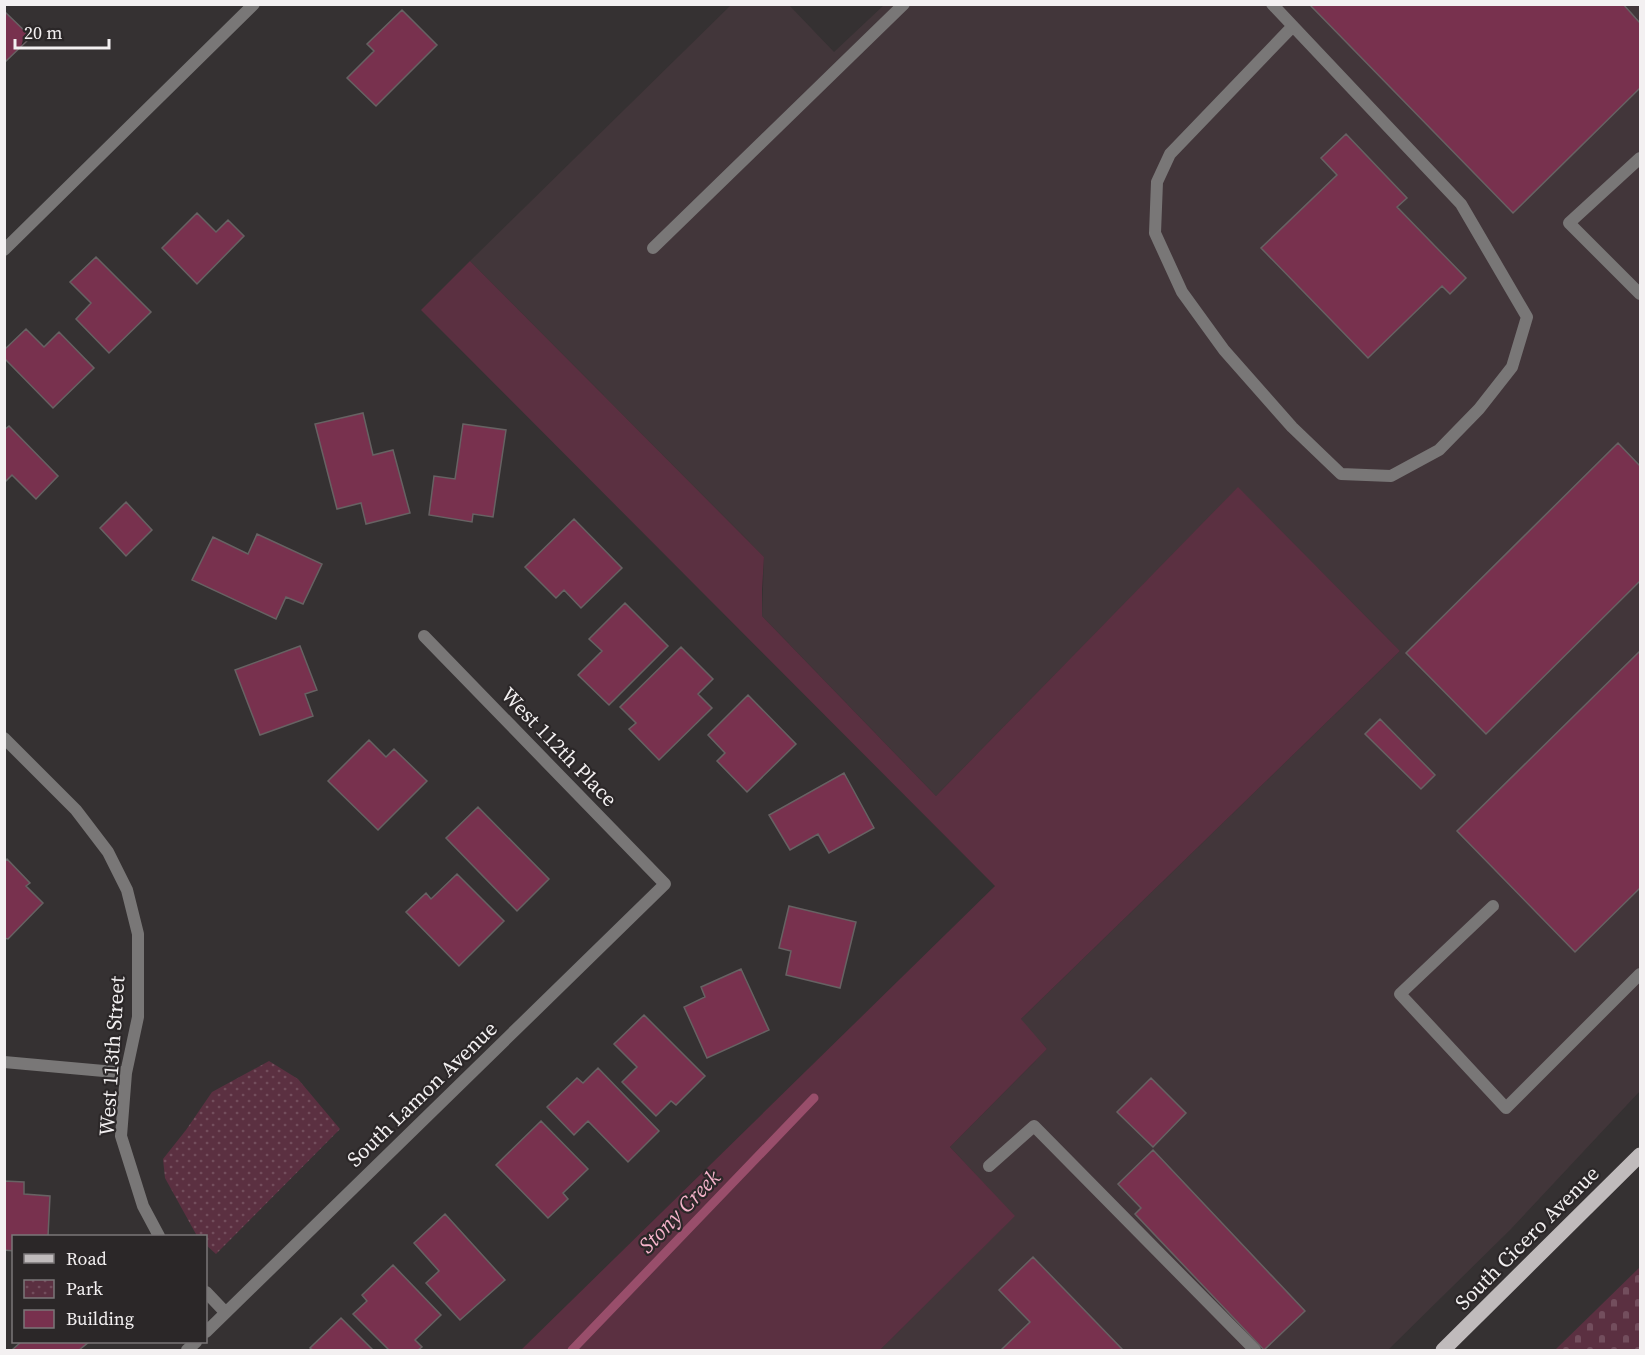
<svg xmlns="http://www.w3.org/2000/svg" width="1645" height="1355" font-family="'Source Serif 4',serif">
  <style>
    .built { fill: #42363a }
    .grass { fill: #5b3041 }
    .cemetery { fill: url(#cemetery-stones) }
    .park { fill: url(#park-dots) }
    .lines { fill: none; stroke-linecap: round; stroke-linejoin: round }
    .stream { stroke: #994e6b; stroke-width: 9 }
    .building { fill: #78314e; stroke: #676263; stroke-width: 1.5 }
    .service { stroke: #797777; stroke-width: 12 }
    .minor { stroke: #797777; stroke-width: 12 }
    .primary { stroke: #c0bbbc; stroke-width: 15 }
    .labels { text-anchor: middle; stroke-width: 4.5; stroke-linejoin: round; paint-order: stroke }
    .street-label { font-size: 21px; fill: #f3f0f1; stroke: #2b2728 }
    .water-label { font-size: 22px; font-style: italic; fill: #f6b4cb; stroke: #2b2728 }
  </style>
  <defs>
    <pattern id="cemetery-stones" width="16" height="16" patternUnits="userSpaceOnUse" patternTransform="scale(1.5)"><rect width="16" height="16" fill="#5b3041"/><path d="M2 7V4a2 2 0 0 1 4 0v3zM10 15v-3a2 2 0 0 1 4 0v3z" fill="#734e5d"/></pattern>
    <pattern id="park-dots" width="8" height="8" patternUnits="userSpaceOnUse" patternTransform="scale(1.5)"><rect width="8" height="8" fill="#5b3041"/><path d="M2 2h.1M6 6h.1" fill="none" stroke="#734e5d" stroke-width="1.8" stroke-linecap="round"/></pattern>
  </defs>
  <rect width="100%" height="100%" fill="#353132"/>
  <path class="built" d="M731 5H789L834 52 884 5H1640V1091L1510 1230 1388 1350H880L1014 1216 950 1147 1047 1049 1020 1020 1400 651 1238 488 936 796 762 616 764 557 470 261Z"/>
  <path class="grass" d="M470 261 764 557 762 590V616L936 796 1238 487 1400 651 1021 1019 1047 1049 950 1147 1015 1216 880 1350H521L995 886 421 310Z"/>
  <path class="cemetery" d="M1640 1267V1350H1555Z"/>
  <path class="park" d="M269 1061 298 1079 340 1129 216 1254 206 1245V1236H197L165 1178 163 1159 186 1130 212 1092Z"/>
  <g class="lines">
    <path class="stream" d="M572 1350 814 1098"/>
  </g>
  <path class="building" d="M1309 4H1623L1640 23V88L1513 213Z
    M402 10 437 45 376 106 347 78 374 51 367 44Z
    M4 11 31 37 4 63Z
    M1346 134 1407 198 1397 207 1466 278 1450 294 1442 286 1368 358 1261 248 1337 175 1321 158Z
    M197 213 216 232 228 220 244 236 197 284 162 248Z
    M96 257 151 312 109 353 76 319 91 303 70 282Z
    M26 329 44 347 59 332 94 368 53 408 4 358V350Z
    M363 413 373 455 393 450 410 513 366 524 361 503 337 509 315 424Z
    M463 424 506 430 493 517 473 514 472 522 429 515 434 476 455 479Z
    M9 426 58 476 36 499 12 475 4 483V430Z
    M1618 443 1640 466V581L1486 734 1406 653Z
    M126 502 152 530 126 556 100 528Z
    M574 519 622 568 581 608 564 590 556 598 525 567Z
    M257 534 322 564 303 604 286 597 276 619 192 580 213 537 248 554Z
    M625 603 668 646 609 705 578 675 602 651 589 639Z
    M300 646 317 690 305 694 313 716 260 735 235 670Z
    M681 647 713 679 698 694 712 708 659 760 629 729 636 723 620 707Z
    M1640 651V888L1575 952 1457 831Z
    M748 695 796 744 747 792 717 761 725 753 708 735Z
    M1380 719 1435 775 1421 789 1365 734Z
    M369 740 386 757 394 749 427 781 378 830 328 781Z
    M844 773 874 828 829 853 818 834 790 850 769 815Z
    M478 807 549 879 517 911 446 838Z
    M7 859 30 883 26 886 43 903 8 939 4 938V862Z
    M457 874 504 921 459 966 406 912 426 893 431 899Z
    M789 906 856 922 840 988 786 975 791 951 779 948Z
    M741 969 769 1030 707 1058 684 1007 705 997 701 987Z
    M644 1015 705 1076 676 1105 671 1101 656 1116 622 1082 637 1067 614 1044Z
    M598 1068 659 1131 628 1162 588 1121 574 1135 547 1107 577 1078 583 1083Z
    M1151 1078 1186 1113 1153 1147 1117 1112Z
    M541 1121 588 1169 563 1193 568 1199 548 1218 496 1165Z
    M1153 1150 1305 1311 1264 1350 1135 1214 1141 1208 1118 1184Z
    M4 1181 24 1182V1194L50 1196 48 1236H14V1251L4 1250Z
    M445 1214 505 1280 460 1320 426 1283 439 1271 414 1243Z
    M1033 1257 1123 1350H1001L1030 1322 999 1290Z
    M393 1265 441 1315 415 1340 422 1347 418 1350H389L353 1314 367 1301 362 1295Z
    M341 1318 373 1350H313L310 1348Z
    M21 1342H89L79 1350H12Z"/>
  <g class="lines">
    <path class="service" d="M1272 4 1461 204 1527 317 1512 367 1479 409 1439 450 1391 476 1341 474 1292 427 1224 350 1182 292 1155 233 1157 182 1170 154 1293 26
      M1640 158 1569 223 1640 294
      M653 248 904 4
      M1493 906 1400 994 1506 1108 1640 974
      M989 1166 1034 1126 1255 1350"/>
    <path class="minor" d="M4 250 254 4
      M4 738 76 810 108 852 127 890 138 934V1017L126 1073 121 1136 143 1206 159 1236
      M4 1062 126 1073
      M206 1292 225 1312
      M206 1332 665 884 424 636
      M187 1350 196 1342"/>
    <path class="primary" d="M1443 1350 1640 1155"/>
  </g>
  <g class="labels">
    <g class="street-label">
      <text transform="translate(559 747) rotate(46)" y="7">West 112th Place</text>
      <text transform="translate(112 1056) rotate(-86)" y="7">West 113th Street</text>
      <text transform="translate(422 1094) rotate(-44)" y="7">South Lamon Avenue</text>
      <text transform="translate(1527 1238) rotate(-45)" y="7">South Cicero Avenue</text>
    </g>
    <g class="water-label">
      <text transform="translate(679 1211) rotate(-46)" y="8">Stony Creek</text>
    </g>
  </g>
  <rect width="1645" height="1355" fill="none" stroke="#f3f0f1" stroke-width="12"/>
  <rect x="12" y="1235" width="195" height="108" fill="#2b2728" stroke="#7b7778" stroke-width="1.5"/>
  <rect x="24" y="1254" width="30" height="9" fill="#c0bbbc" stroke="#7b7778" stroke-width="1.5"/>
  <text x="66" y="1265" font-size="18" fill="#f3f0f1">Road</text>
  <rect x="24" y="1280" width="30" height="18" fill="url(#park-dots)" stroke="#7b7778" stroke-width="1.5"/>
  <text x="66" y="1295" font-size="18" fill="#f3f0f1">Park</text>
  <rect x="24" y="1310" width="30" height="18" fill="#78314e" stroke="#7b7778" stroke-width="1.5"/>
  <text x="66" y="1325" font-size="18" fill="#f3f0f1">Building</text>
  <path d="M15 39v9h94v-9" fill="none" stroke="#f3f0f1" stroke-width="3"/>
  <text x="24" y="39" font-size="18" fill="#f3f0f1" stroke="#2b2728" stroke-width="4.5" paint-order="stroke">20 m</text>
</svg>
